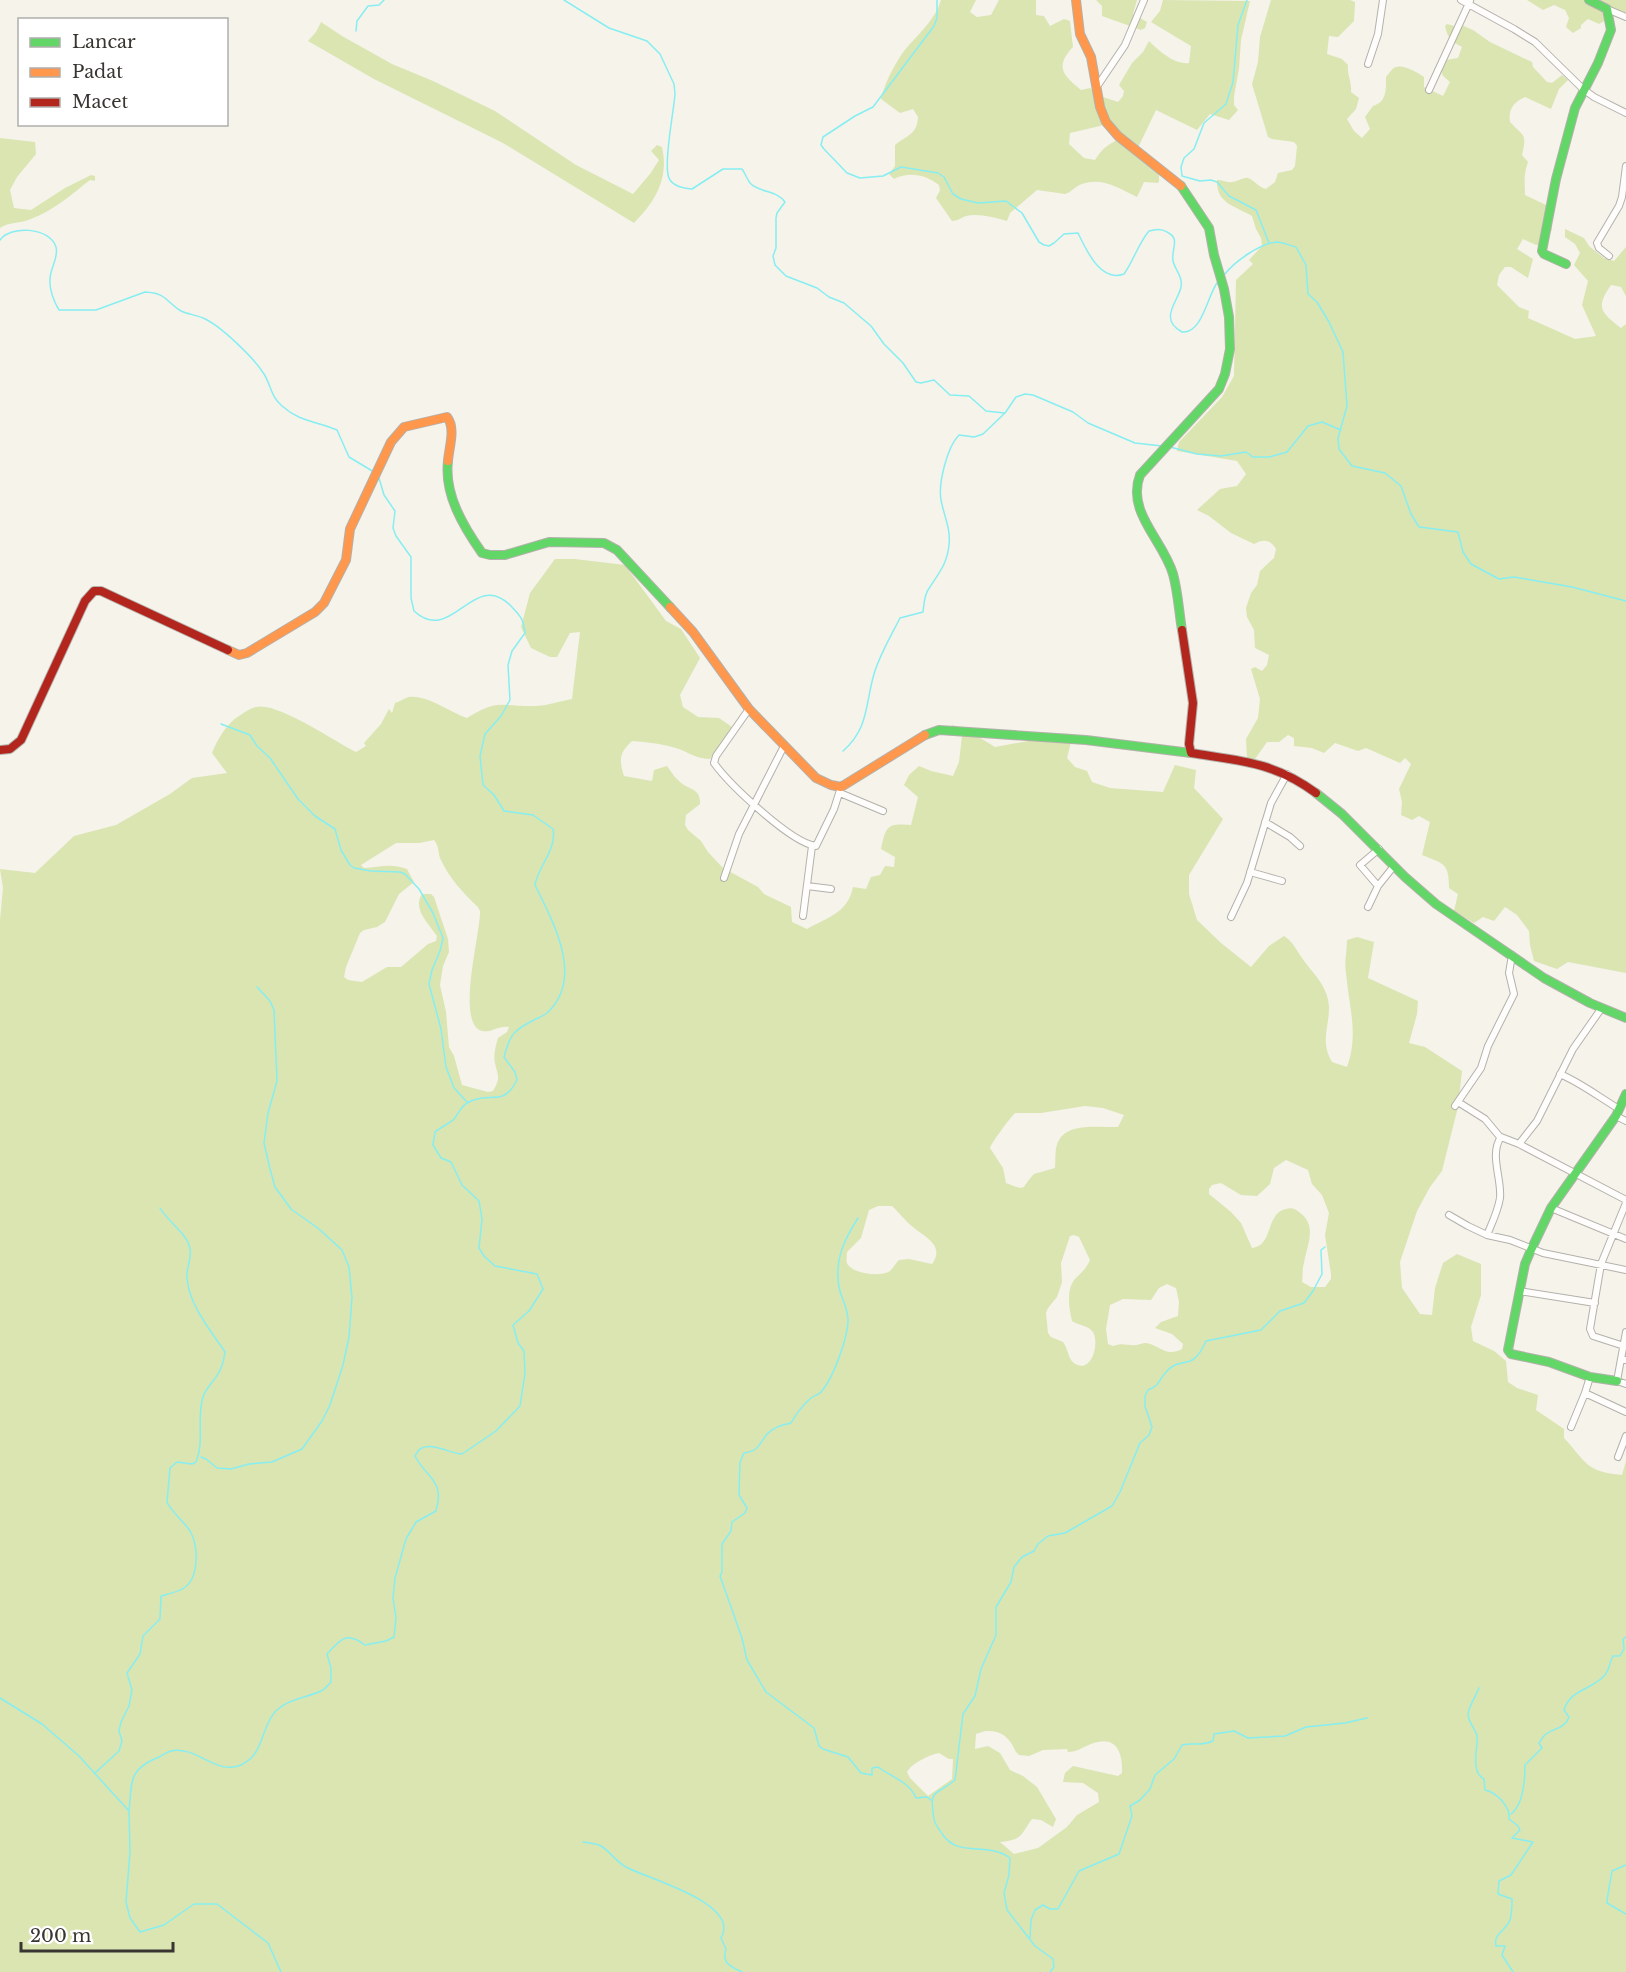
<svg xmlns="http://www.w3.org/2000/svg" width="1626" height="1972" font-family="'Libre Baskerville',serif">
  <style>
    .green { fill: #dae5b2; fill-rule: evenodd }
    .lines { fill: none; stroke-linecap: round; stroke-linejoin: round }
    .stream { stroke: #86eef1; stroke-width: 1.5 }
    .street-casing { stroke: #b3b1ab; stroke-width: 8 }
    .fast-casing { stroke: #b3b1ab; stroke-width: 10 }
    .slow-casing { stroke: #b3b1ab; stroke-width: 10 }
    .jam-casing { stroke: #b3b1ab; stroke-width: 10 }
    .street { stroke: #fefdfc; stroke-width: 6 }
    .fast { stroke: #63d668; stroke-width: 8 }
    .slow { stroke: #ff974d; stroke-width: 8 }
    .jam { stroke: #b3261e; stroke-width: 8 }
  </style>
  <rect width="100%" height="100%" fill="#f6f3eb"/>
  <path class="green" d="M941 0H976L970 12 977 17 991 15 999 0H1036V15L1044 16 1050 26 1064 19 1070 21 1073 47C1055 66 1062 75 1081 90L1090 88 1097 95 1118 102 1123 96 1124 91 1119 85 1132 63 1143 52 1149 41C1159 51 1175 65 1189 63L1191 46 1151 22 1160 11 1163 0 1250 1 1241 40 1239 69 1234 96V105L1238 110 1229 120 1210 114 1197 130 1156 110 1135 154 1159 174V181L1158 183 1144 182 1137 197C1118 188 1103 177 1082 184 1075 186 1072 192 1065 194L1037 190 1010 213 1007 221C996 218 978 213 966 216 960 218 958 221 952 221L936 198 940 190 939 185C926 175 910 171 894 179L889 174 895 166V145C907 135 917 135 918 117L913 109 900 113 881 99C885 82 898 57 909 45 921 32 937 16 941 0ZM1109 122 1124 137C1110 143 1103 147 1095 160L1084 158 1069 144 1070 133 1100 126Z
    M1096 0H1137L1133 14 1147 22 1145 28 1141 30 1102 16V6Z
    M1271 0H1350L1355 2 1354 21 1338 37 1329 36 1327 54 1342 59 1348 65C1347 75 1352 82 1351 92L1359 98 1356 109 1347 119 1354 131 1362 138 1370 129 1365 117 1373 106C1387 102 1386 89 1386 77 1389 74 1392 68 1396 67 1403 64 1419 73 1424 77V87L1443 96 1450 82 1443 76 1441 71 1446 60 1458 58 1462 47C1452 42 1447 37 1445 26L1447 24 1454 26 1457 23 1473 30 1490 42 1532 62 1533 67 1547 82 1552 83 1562 75 1568 80 1559 89 1551 109 1525 97C1514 102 1508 109 1510 122 1524 137 1527 133 1522 155L1528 162C1523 177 1525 180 1525 195L1546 205 1545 219 1551 224 1552 230 1546 240 1547 244 1536 245 1523 239 1517 249 1533 259 1528 278 1511 267H1505L1499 275 1497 285 1519 307 1529 311 1528 318 1575 339 1596 336 1582 305 1588 281 1574 265 1580 253 1575 244 1565 237V229L1584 238 1589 246 1604 258 1614 261 1626 247V296L1621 287 1611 285C1595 308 1601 312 1621 328L1626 324V973L1568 962 1557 969 1534 961 1530 945 1529 931 1517 915 1505 907 1494 921 1483 917 1474 923 1454 911 1458 894 1449 888C1449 863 1444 864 1422 855L1430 822 1419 816 1412 820 1401 815 1402 802 1399 789 1411 764 1405 758 1400 763 1366 748 1358 751 1335 743 1324 753 1312 748 1294 746V738L1288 735 1279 742H1267L1255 759 1247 758 1246 739 1258 718 1260 699 1251 669 1255 667 1262 671 1267 665 1269 655 1255 648 1254 630 1247 617 1246 608 1251 593 1257 585 1260 571 1274 558 1276 549C1270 539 1263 539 1254 544L1231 533 1209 516 1197 510 1220 489 1237 486 1246 474 1237 461 1177 451 1179 442 1222 397 1234 376 1236 280 1253 264 1249 260 1262 246 1261 238 1256 229 1252 216C1236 206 1216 204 1217 180 1223 180 1227 183 1232 182 1238 182 1243 177 1248 178 1254 180 1258 187 1266 189L1275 182 1278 173 1292 170 1295 166 1297 146 1294 142 1272 139 1268 137 1252 84 1258 62 1260 37Z
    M1527 0H1626V13H1619L1599 24 1588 19 1581 25V28L1573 33 1566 27 1569 18 1565 10 1554 5 1543 10Z
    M321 22 342 36 392 64 433 81 495 111 576 165 633 194 650 174 659 160 651 151 657 145 662 147C669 178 656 201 634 223L503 143 374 79 308 41 316 32Z
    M0 138 35 142 36 154 17 177 10 190 14 208 31 210 65 188 91 175 95 176V181L90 180C72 194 53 211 31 219 20 224 11 221 0 228Z
    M555 559H575L625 565 666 621 681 629 700 658 680 695 683 707 698 717 719 718 732 727 710 759C698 759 689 753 679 749 663 744 648 742 632 741 619 753 619 760 624 776L652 781 654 770 667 766C671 771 674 777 679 781 687 790 701 787 700 804L686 815 685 825 688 830 701 841 708 852 723 868 758 887 764 894 791 907 792 922 807 929C828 917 848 913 853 887L866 889 871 877 880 875 885 866 894 867 895 857 881 849C886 826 887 823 911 825L918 797 904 785 909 775 919 766 931 771 953 776 959 762 962 736 949 734 952 725 964 728 995 747 1034 740 1036 732 1073 734 1067 758 1075 767 1087 771 1092 782 1110 788 1163 792 1175 765 1196 770 1194 788 1223 819 1189 875V894L1197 920 1221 943 1251 967 1269 946 1284 936C1292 941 1296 949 1302 958 1312 973 1328 985 1329 1007 1329 1029 1320 1041 1332 1062L1347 1067C1359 1034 1349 1007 1346 973 1344 963 1347 951 1347 940L1357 937 1374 942 1368 978 1418 1001 1417 1014 1409 1043 1425 1047 1462 1071 1458 1107 1442 1171 1430 1187 1417 1211 1400 1262 1402 1288 1420 1314 1432 1315 1435 1288 1443 1263 1457 1254 1481 1264V1295L1471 1327 1473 1341 1494 1351 1506 1361 1508 1382 1517 1388 1538 1395 1536 1410 1564 1429V1438C1586 1462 1586 1472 1622 1475L1626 1461V1972H0V920L3 888 0 869 35 873 74 836 116 825 170 794 192 778 227 773 212 753C217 740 227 723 239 716 244 713 250 708 256 707 276 701 336 742 356 752L366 746 364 743 381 724 389 709 392 713 395 703C399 702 405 698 409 697 428 695 449 712 467 718 500 698 501 707 535 706 547 706 560 701 572 699L580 632 570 633 557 657H550L531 648 521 627 530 593ZM434 840C439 846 438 851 440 858 449 878 463 893 478 907L480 911C481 932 455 1024 482 1031 491 1033 499 1025 509 1027L507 1032 498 1038C496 1045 493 1055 495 1063 498 1077 501 1077 493 1091L488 1092 462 1085 454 1056 449 1047 446 1012 440 985 443 966 449 952 448 939 434 897 431 894H422C412 909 429 924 437 936L436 941 428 944 401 967H387L362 982 348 980 344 977 346 967 360 933 364 930 377 927 385 922 399 894 414 882 407 869C391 863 380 867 364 868L361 865 396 843H419ZM1085 1106 1103 1108 1124 1115 1118 1127C1100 1128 1070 1122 1059 1140 1054 1148 1056 1160 1055 1168L1034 1174C1020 1188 1029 1192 1006 1183L1003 1168 990 1148C992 1142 1010 1118 1015 1113H1041ZM1286 1160 1308 1170 1312 1184 1322 1195 1329 1213 1325 1235 1331 1274V1279L1325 1287H1311L1302 1282C1303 1276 1302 1269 1304 1263 1307 1245 1318 1225 1299 1212 1295 1209 1292 1207 1286 1209 1265 1213 1274 1246 1252 1248L1241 1223 1231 1212 1209 1194V1189L1212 1185 1221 1183 1241 1195 1257 1196 1270 1184 1274 1168ZM878 1206H892C900 1213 905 1221 913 1227 923 1236 946 1245 932 1264L909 1259 899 1260C896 1263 893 1268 890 1271 881 1277 856 1274 849 1266 845 1263 847 1257 847 1252L861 1238 869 1210ZM1074 1235 1079 1237 1090 1260C1086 1269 1081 1273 1075 1279 1066 1289 1069 1309 1072 1321 1079 1326 1088 1325 1093 1332 1100 1344 1091 1375 1074 1363 1068 1359 1068 1348 1063 1342L1051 1337 1048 1333 1046 1313 1048 1308 1057 1297 1062 1282 1061 1263 1070 1236ZM1167 1284 1176 1288 1179 1302 1178 1316 1161 1322 1155 1328 1172 1334 1183 1344 1182 1349C1165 1358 1159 1344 1145 1343 1144 1343 1137 1345 1136 1345 1126 1346 1124 1342 1113 1346L1108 1344 1106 1329 1110 1305 1123 1299 1151 1300 1159 1288ZM985 1731C1002 1730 1009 1737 1016 1752L1019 1755 1029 1756 1043 1750 1067 1749 1068 1752C1077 1752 1083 1747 1091 1744 1116 1734 1123 1752 1122 1773L1118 1776 1073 1766 1065 1773 1063 1782 1083 1783 1098 1793 1099 1802 1077 1815 1067 1827 1038 1848 1014 1854 1000 1842C1022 1840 1020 1836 1032 1819L1041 1820 1053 1827 1056 1819 1037 1787 1023 1776 1010 1770 1000 1753 988 1746 975 1749 976 1734ZM939 1753 949 1759H953L952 1779 928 1796 910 1778 907 1772C912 1763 929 1755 939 1753Z"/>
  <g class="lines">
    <path class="stream" d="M564 0 609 28 647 41 660 54 674 84 675 94C674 110 662 170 670 180 675 187 684 188 692 189L723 169H742C745 173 747 179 750 183 759 193 777 190 785 202L777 213 776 218V248L773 256 775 265 786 276 817 288 829 297 844 303 871 326 884 344 903 363 916 382 921 383 934 380 950 395 969 396 986 411 1004 413
      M937 0V18L934 26 873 107 855 116 823 137 821 145 824 149 847 173 860 178 883 176 901 167 938 173 944 177 953 194 961 199 978 203 1006 201 1022 213 1039 242 1044 245 1049 246 1054 243 1064 234 1078 233C1086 249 1100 283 1124 274 1134 260 1138 244 1149 231 1155 229 1161 228 1167 232 1181 239 1171 248 1173 261 1175 270 1183 276 1181 287 1178 302 1158 319 1182 332 1202 334 1207 297 1217 283
      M1247 0 1238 25 1233 82 1226 104 1204 123 1194 149 1184 158 1181 167 1182 176 1200 181 1211 180 1217 182 1229 196 1256 210 1269 243
      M356 31 357 21 368 6 379 5 384 0
      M0 240C10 225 50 227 56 247 59 258 50 268 50 279 49 289 54 302 59 310H96L145 292C167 293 166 302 181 311 187 314 196 315 203 318 220 325 254 358 264 374 271 385 271 397 282 406 300 422 316 421 337 430L349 457 374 472
      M1224 275C1234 262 1260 243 1277 242 1283 242 1290 246 1296 247L1306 265 1308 294 1317 302 1329 322 1343 352 1347 406 1338 438 1339 449 1352 466 1385 473 1401 486 1411 514 1419 527 1458 532 1463 552 1471 564 1499 579 1514 577 1572 587 1626 601
      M1170 447 1197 454 1221 456 1246 452 1253 457H1269L1287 452 1308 426 1322 422 1341 430
      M221 724 250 735 257 746 270 758 298 799 315 816 335 829 341 850 350 865 354 868 371 871 400 872 405 874 419 889 433 913 443 938 440 951 432 970 429 984 441 1029 446 1067 454 1088 467 1102
      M843 751C869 728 865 705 874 674 880 654 891 636 900 618L923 612C924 605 924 596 928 590 938 574 947 565 949 545 951 529 944 516 941 500 938 484 947 447 959 435L974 437 983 434 1005 413 1016 397 1025 394 1033 395 1073 412 1088 423 1135 443 1162 446
      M858 1218C844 1240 834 1260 839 1287 841 1298 849 1310 848 1322 847 1340 833 1378 822 1391 819 1395 815 1395 811 1398 803 1405 796 1414 791 1423 782 1425 774 1427 767 1434 759 1444 759 1451 744 1453L740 1462 739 1495 747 1508 745 1513 732 1522 731 1531 722 1544V1572L720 1576 742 1638 747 1660 766 1692 814 1728 819 1746 823 1749 848 1757 861 1773 872 1775V1768L878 1767C890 1776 910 1782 916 1798L927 1797 931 1800
      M201 1457 206 1459 217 1468 231 1469 249 1464 272 1462 302 1449 322 1421 330 1405 343 1365 349 1337 352 1298 349 1267 342 1250 319 1229 291 1209 275 1187 270 1169 264 1143 268 1113 277 1081 274 1010 270 1001 257 987
      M1479 1688C1476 1696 1469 1706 1468 1714 1468 1722 1475 1728 1477 1736 1478 1749 1470 1772 1484 1779L1485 1790C1496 1792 1511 1807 1509 1819L1518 1826 1520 1830 1512 1838 1533 1842 1511 1875 1499 1881 1498 1894 1512 1899C1512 1905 1512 1914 1510 1920 1506 1931 1493 1933 1496 1946H1505L1502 1955 1513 1972
      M0 1698 42 1724 79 1756 129 1811 130 1852 126 1902 130 1918 140 1932 164 1925 194 1904H217L268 1943 281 1972
      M95 1773 119 1751 122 1741 119 1731 121 1722 129 1706 132 1690 127 1673 140 1654 143 1636 160 1619 161 1596C168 1594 178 1592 184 1588 199 1578 199 1547 190 1531 184 1521 172 1513 167 1502L170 1468 177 1462 192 1464 196 1462C205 1441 196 1419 203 1397 206 1387 216 1380 220 1370 223 1365 224 1358 225 1352 211 1331 188 1304 187 1277 186 1269 192 1258 190 1249 188 1234 167 1221 160 1208
      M129 1811C132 1782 128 1769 159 1757 163 1755 167 1752 171 1751 196 1745 216 1776 241 1765 264 1755 261 1727 275 1712 287 1699 306 1698 321 1691 324 1690 328 1685 331 1682V1668L327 1654C341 1639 346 1631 365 1645L386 1641 394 1637 396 1618 393 1598 395 1578 406 1539 416 1522 436 1511C445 1480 427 1479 415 1456 423 1436 449 1454 462 1454L496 1431 520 1406 525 1373 524 1351 518 1343 513 1325 529 1311 543 1289 537 1274 495 1266 484 1256 479 1248 482 1219 479 1201 462 1185 451 1162 441 1158 433 1145 435 1132C441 1127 449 1124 454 1119 460 1112 460 1106 469 1102 490 1091 503 1108 517 1080L515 1072 504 1057C510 1034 514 1030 534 1020 538 1018 543 1016 547 1013 585 978 553 922 535 885 538 866 557 850 553 829L533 815 504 811 494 795 483 785 480 756 485 734 501 716 510 700 508 665 512 651 525 633C523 617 520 616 510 605 473 569 452 646 414 611L411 598V557L396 536 393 528 395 511 384 495 379 478
      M1511 1814C1524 1804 1525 1780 1525 1765L1542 1748 1539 1743C1541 1740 1543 1737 1545 1735 1553 1728 1565 1729 1569 1717L1564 1710C1570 1690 1590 1690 1603 1677 1610 1671 1609 1663 1613 1656H1620L1624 1649 1623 1639 1626 1637
      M583 1842C588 1843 596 1843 601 1846 610 1851 616 1862 626 1867 645 1878 742 1903 721 1938L726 1949C721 1963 731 1967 742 1972
      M1626 1865 1612 1871C1611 1878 1607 1897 1607 1903L1626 1914
      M1030 1938 1031 1920 1035 1910 1043 1905 1050 1909H1058L1079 1871 1119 1854 1132 1816 1130 1806 1140 1800 1150 1789 1155 1775 1174 1759 1182 1745C1194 1742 1199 1747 1213 1741L1214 1734 1234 1731 1248 1738 1285 1736 1306 1727 1345 1723 1367 1718
      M1050 1972 1054 1967 1053 1959 1035 1946 1007 1910 1004 1893 1009 1875 1010 1858C986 1841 959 1858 943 1835 939 1829 935 1825 934 1819 929 1788 934 1797 955 1780L963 1714 975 1696 981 1669 996 1635V1607L1011 1582 1014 1567 1022 1557 1034 1551 1038 1544 1048 1536 1065 1533 1112 1506 1120 1492 1140 1443 1149 1435 1152 1427 1145 1406V1396L1148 1390C1161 1385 1158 1380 1167 1371 1182 1355 1192 1373 1206 1341L1261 1330 1280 1311 1304 1303 1313 1291 1322 1274 1321 1250 1325 1247"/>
    <g class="street-casing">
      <path id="street" d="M1461 0 1514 29 1535 42 1583 89 1594 97 1626 113
        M1607 9 1626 17
        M1368 64 1378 34 1383 0
        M1096 88 1125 45 1144 0
        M1429 90 1470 1
        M1609 256 1599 248 1597 243 1619 206 1622 197 1626 166
        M749 709 716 756 714 763C729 784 791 843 816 846L834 809 841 787
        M840 793 883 811
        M1265 822 1290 837 1300 846
        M1379 849 1360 865 1378 886 1394 866
        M1250 872 1282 881
        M724 878 739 834 784 746
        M807 886 831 889
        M1368 907 1378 886
        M803 916 812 846
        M1231 917 1247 883 1271 803 1287 774
        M1560 1074C1581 1083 1599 1097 1619 1109
        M1458 1102 1485 1119 1500 1137
        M1455 1106 1481 1068 1488 1046 1514 994 1509 973 1512 955
        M1616 1116 1626 1121
        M1519 1144 1537 1121 1573 1049 1601 1009
        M1551 1208 1626 1239
        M1449 1215 1468 1226 1487 1235 1510 1240 1543 1253 1626 1270
        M1487 1235C1492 1223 1498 1211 1500 1198 1502 1179 1489 1154 1501 1137L1519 1144 1626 1200
        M1519 1291 1595 1303
        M1626 1332 1621 1359 1626 1360
        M1624 1346 1593 1336 1590 1329 1601 1264 1626 1203
        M1621 1359 1617 1381 1626 1384
        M1585 1393 1590 1377
        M1571 1427 1585 1393 1626 1412
        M1618 1457 1626 1436"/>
    </g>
    <g class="fast-casing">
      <path id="fast" d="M1181 186 1209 228 1214 255 1224 289 1229 317 1230 349 1225 374 1219 389 1140 475C1126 512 1163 540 1173 574 1178 592 1179 612 1182 630
        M1566 264 1544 254 1542 251 1556 179 1575 108 1598 63 1611 30 1607 9 1589 0
        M448 461C444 494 463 526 482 553L490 555H505L549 542 604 543 617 550 670 607
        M925 735 939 730 1086 740 1191 753
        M1316 793 1342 814 1405 877 1436 904 1544 978 1590 1003 1626 1018
        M1617 1381 1590 1377 1549 1362 1511 1354 1508 1350 1525 1264 1531 1250 1551 1208 1616 1116 1626 1094"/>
    </g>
    <g class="slow-casing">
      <path id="slow" d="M1076 0 1080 34 1091 57 1100 107 1106 122 1118 136 1181 186
        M670 607 693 632 749 709 816 778 831 785 841 787 925 735
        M228 650 239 655 247 653 315 612 324 603 346 560 350 529 391 442 404 427 447 417C456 428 449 447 448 461"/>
    </g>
    <g class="jam-casing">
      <path id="jam" d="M1182 630 1193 703 1189 744 1191 753C1241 761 1274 762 1316 793
        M0 750 10 749 21 740 85 601 94 591H101L228 650"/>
    </g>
    <use href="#street" class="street"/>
    <use href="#fast" class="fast"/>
    <use href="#slow" class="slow"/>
    <use href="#jam" class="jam"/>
  </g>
  <rect x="18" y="18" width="210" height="108" fill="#ffffff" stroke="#b0afad" stroke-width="1.5"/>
  <rect x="30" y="38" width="30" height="9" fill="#63d668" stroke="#b0afad" stroke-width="1.5"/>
  <text x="72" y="48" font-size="18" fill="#393632">Lancar</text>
  <rect x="30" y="68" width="30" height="9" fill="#ff974d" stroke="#b0afad" stroke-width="1.5"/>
  <text x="72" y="78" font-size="18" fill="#393632">Padat</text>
  <rect x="30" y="98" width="30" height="9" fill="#b3261e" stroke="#b0afad" stroke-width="1.5"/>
  <text x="72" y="108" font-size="18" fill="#393632">Macet</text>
  <path d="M21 1942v9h152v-9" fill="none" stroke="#393632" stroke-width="3"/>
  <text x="30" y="1942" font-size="18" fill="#393632" stroke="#ffffff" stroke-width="4.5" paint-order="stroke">200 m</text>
</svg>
